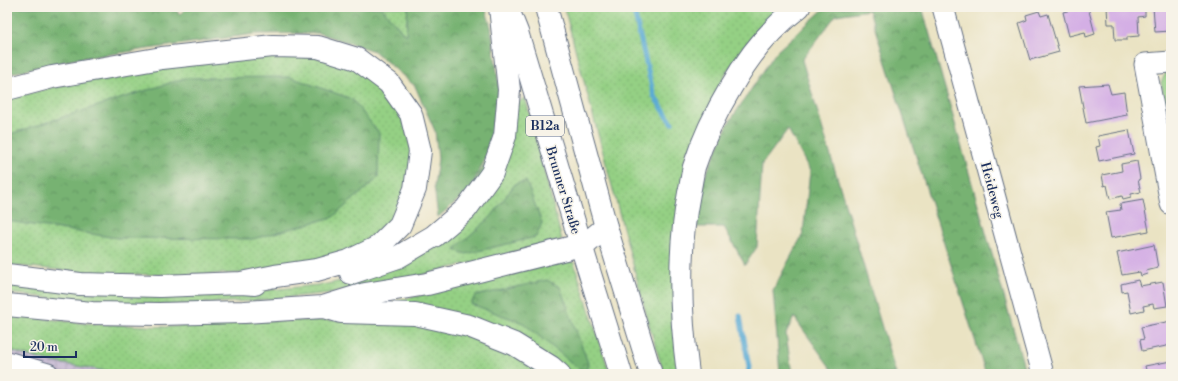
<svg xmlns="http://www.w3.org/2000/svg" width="1178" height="381" font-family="'Libre Bodoni',serif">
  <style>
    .industrial { fill: url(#industrial-grid) }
    .grass { fill: url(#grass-dots); stroke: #588071 }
    .forest { fill: url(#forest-crowns); stroke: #497068 }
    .green { fill: #94d084; stroke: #588071 }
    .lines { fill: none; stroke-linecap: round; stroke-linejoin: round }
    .stream { stroke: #5aaad4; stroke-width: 5 }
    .building { fill: #d4afe5 }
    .minor-casing { stroke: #636e81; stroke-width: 23 }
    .primary-casing { stroke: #636e81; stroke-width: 24 }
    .motorway-casing { stroke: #636e81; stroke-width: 24 }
    .minor { stroke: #fff; stroke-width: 21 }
    .primary { stroke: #fff; stroke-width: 22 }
    .motorway { stroke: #fff; stroke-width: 22 }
    .labels { text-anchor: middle; stroke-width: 3; stroke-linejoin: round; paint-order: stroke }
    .shield { fill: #f7f3e8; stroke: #5d6a87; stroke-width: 1 }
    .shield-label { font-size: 12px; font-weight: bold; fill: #1b2f5e }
    .street-label { font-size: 13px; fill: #1b2f5e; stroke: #f7f3e8 }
  </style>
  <defs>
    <pattern id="industrial-grid" width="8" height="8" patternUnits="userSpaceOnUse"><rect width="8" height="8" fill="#cbbfd5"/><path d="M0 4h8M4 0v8" fill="none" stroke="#aea4b9"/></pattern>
    <pattern id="grass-dots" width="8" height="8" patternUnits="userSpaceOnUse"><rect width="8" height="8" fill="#94d084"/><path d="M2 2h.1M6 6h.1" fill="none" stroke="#7fb374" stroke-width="1.8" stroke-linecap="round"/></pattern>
    <pattern id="forest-crowns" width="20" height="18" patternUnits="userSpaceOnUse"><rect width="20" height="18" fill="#77b272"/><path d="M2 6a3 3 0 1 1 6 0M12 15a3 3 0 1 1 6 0" fill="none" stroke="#619161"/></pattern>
  </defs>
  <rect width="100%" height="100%" fill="#f7f3e8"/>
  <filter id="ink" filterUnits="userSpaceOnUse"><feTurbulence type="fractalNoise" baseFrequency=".025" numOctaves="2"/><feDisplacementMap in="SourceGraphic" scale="8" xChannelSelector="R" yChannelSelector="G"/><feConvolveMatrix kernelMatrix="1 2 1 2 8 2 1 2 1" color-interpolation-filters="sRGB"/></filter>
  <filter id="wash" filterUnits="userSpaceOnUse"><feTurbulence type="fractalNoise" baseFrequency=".012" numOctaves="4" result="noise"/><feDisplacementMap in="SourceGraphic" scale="16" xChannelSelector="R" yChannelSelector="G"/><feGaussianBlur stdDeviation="0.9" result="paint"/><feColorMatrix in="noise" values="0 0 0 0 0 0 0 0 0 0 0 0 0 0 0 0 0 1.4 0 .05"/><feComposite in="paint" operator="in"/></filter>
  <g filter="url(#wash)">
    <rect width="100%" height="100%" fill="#eae3c3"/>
    <path class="industrial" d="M7 350 47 361 124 374H7Z"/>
    <path class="grass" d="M381 7H408L406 37Z
      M564 7H781L765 22 727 71 711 103 692 149 682 374H664L650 328Z
      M272 55 316 57 355 67 381 86 402 116 412 149 408 185 395 219 373 239 325 262 249 273 168 275 94 273 7 265V99L53 87 162 67Z
      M525 97 562 240 393 282 329 293 252 301 169 305 88 302 7 293V285L250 292 327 284 359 277 443 241 518 103Z
      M566 260 574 263 610 374H569L397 306 396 301Z
      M7 314 80 323 167 327 261 321 355 320 405 322 444 328 506 349 545 374H124L47 361 7 350Z"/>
    <path class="forest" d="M7 7H172L180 14 187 7H381L406 36 408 7H485L491 27 499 87 492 145 469 191 438 217 434 186 438 159 435 131 415 86 374 51 318 33 254 34 76 59 7 74Z
      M826 7H922L1026 374H986L869 10 836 15 802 60 896 374H835L794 317 786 334 792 374H780L773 290 803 234 810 171 788 129 762 164 757 247 745 265 724 227H697L704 179 728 124 776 52Z
      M290 77 352 99 379 133 378 178 333 217 253 239 117 238 7 221V135L185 78Z
      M526 181 542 223 536 237 466 254 454 250 462 242 491 217 515 184Z
      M547 280 560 287 588 363 586 371 578 368 523 323 471 304 475 296Z"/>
    <path class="green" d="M1171 64V135L1161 82Z"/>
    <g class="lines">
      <path class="stream" d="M633 7 654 96 672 123
        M740 316 749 367 748 374"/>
    </g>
    <g id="blocks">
      <path class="building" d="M1083 7H1088L1095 34 1086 37 1085 32 1069 36 1063 12Z
        M1107 7H1145V16L1138 17 1139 36 1127 37V40H1115L1114 24H1108Z
        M1153 7H1171V31L1155 32Z
        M1039 11 1041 16 1048 14 1059 52 1030 60 1019 23 1027 20 1026 15Z
        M1108 84 1111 94 1124 92 1127 115 1086 123 1079 86Z
        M1129 130 1134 154 1099 161 1096 147 1100 146 1098 136Z
        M1137 161 1140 179 1138 180 1141 192 1131 194V197L1123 199 1122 196 1110 199 1107 185 1104 186 1102 175 1122 171 1121 164Z
        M1143 200 1149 231 1111 238 1106 212 1121 210 1120 204Z
        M1154 245 1158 268 1146 271 1147 274 1141 276 1140 272 1122 275 1117 253Z
        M1138 280 1140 286 1163 282 1167 306 1154 308 1153 304 1143 306 1144 310 1131 313 1127 291 1122 292 1121 284Z
        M1171 321V331H1170L1171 345 1142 351 1140 340 1144 339 1141 327Z
        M1171 361V374H1147L1145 366Z"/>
    </g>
  </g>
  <g filter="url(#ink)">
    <use href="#blocks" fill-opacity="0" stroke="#636e81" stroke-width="1"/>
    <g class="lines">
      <g class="minor-casing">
        <path id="minor" d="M943 7 1043 374
          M1171 62 1145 64 1171 204
          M7 362 48 374"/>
      </g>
      <g class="primary-casing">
        <path id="primary" d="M507 7 517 32 581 245 621 374
          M546 7 606 227 651 374"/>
      </g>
      <g class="motorway-casing">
        <path id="motorway" d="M7 89 52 77 162 58 273 46 318 47 357 59 389 83 411 114 420 151 415 189 400 225 378 247 349 261 317 270 275 276 241 283
          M351 273 398 257 434 236 466 209 492 173 505 136 509 90 500 7
          M7 275 80 284 160 286 241 283 255 284
          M7 305 92 313 159 314 244 312 323 307 365 294 427 284 581 245 588 242 606 227
          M328 308 341 312 415 314 469 326 514 344 551 367 559 374
          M688 374C680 314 677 253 689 193 691 185 692 175 694 167 703 139 716 112 731 87 748 57 771 28 799 7"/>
      </g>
      <use href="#minor" class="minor"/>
      <use href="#primary" class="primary"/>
      <use href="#motorway" class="motorway"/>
    </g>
  </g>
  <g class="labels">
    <rect class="shield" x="526" y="116" width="38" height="20" rx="3"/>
    <g class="shield-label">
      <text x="545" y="130">B12a</text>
    </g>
    <g class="street-label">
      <text transform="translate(564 190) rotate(73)" y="5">Brunner Straße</text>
      <text transform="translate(993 190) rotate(75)" y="5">Heideweg</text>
    </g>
  </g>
  <rect width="1178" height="381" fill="none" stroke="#f7f3e8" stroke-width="24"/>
  <path d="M24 351v6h52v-6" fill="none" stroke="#1b2f5e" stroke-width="2"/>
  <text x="30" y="351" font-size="12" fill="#1b2f5e" stroke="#f7f3e8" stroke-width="3" paint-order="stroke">20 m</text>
</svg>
